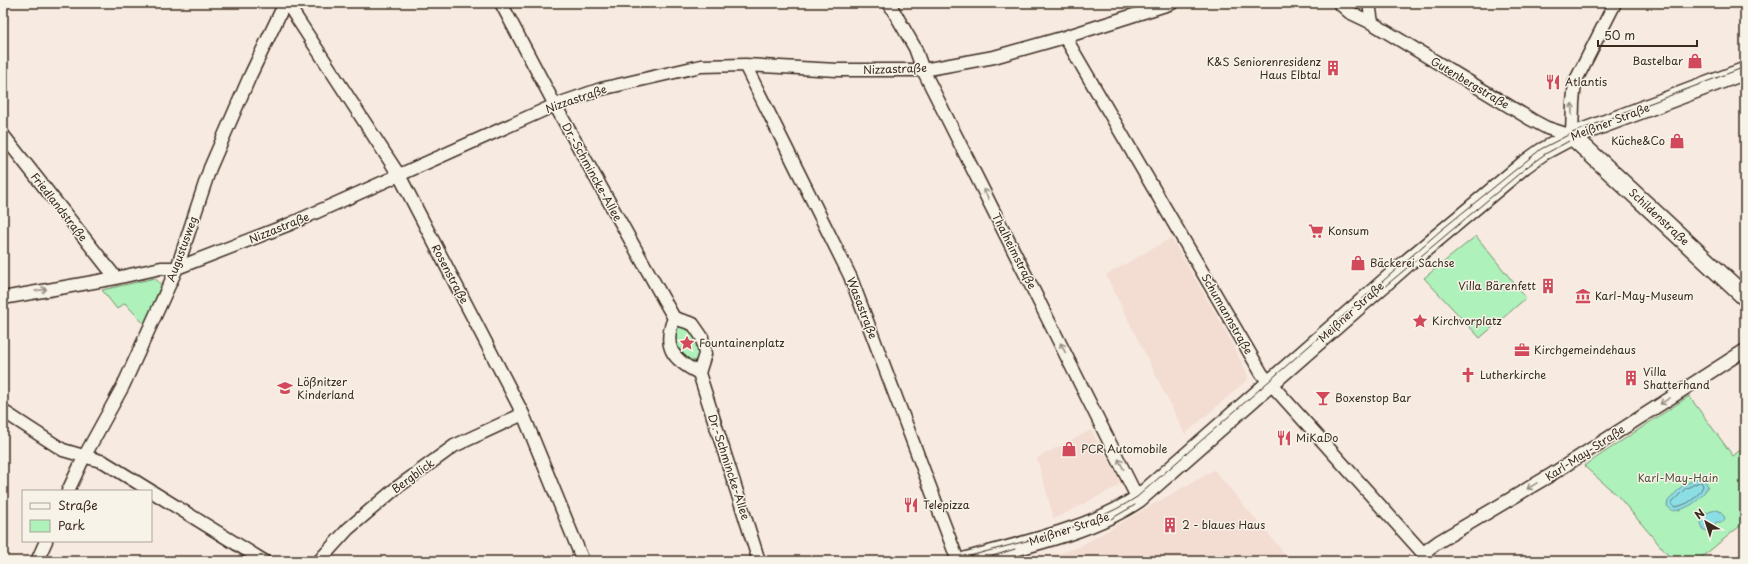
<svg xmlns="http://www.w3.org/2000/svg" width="1748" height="564" font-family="'Playpen Sans',sans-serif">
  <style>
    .built { fill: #f3dcd2 }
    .green { fill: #aef1bb; stroke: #748e6c }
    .water { fill: #8cdee5; stroke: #6c9695 }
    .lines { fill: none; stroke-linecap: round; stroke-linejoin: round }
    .shore { stroke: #5b726e; stroke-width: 1 }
    .street-casing { stroke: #3b2a1e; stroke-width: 15 }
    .secondary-casing { stroke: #3b2a1e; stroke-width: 20 }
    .street { stroke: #f7f3e8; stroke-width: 12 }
    .secondary { stroke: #f7f3e8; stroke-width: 17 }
    .tram { stroke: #3b2a1e; stroke-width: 1 }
    .oneway { stroke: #998e83 }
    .labels { text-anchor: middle; stroke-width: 3; stroke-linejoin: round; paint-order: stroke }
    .poi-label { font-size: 11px; fill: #3b2a1e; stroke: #f7f3e8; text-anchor: start }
    .street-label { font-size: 11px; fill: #3b2a1e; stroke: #f7f3e8 }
    .park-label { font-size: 11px; fill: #52523d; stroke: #f7f3e8 }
  </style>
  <rect width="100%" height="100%" fill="#f7eae0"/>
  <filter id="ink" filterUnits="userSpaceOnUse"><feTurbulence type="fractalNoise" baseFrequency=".025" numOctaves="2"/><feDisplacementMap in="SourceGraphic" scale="8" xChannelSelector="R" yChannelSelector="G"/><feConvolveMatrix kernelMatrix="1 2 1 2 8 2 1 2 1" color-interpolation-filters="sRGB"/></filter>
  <g filter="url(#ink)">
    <path class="built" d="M1171 238 1224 328 1247 373 1248 379 1185 434 1106 275Z
      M1091 430 1119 479 1118 486 1054 519 1037 458Z
      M1214 470 1291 561H1039L1079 547Z"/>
    <path class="green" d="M1476 236 1526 298 1480 338 1424 278Z
      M155 278 161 285 145 325 125 303 117 309 102 290Z
      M678 325C693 330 699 342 698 358L694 361H687C676 347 675 343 676 326Z
      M1689 396 1733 456 1745 446V522L1697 561H1673L1617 495 1584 466Z"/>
    <path class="water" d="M1702 476 1708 486C1701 500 1689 509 1673 511L1667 506 1668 501 1682 486Z
      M1715 510 1720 511 1725 518 1723 522H1716L1713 529 1709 531 1703 530 1701 523 1703 514Z"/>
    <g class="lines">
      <path class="shore" d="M1700 482 1702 483 1703 486C1698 498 1687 505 1675 507L1672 505V502L1685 489Z"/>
      <g class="street-casing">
        <path id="street" d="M287 3 399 175 523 414 583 561
          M501 3 555 105 674 318
          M889 3 915 48 923 70 1138 499
          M1339 3 1349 12 1372 23
          M1369 3 1372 23 1532 120 1547 128 1572 136 1573 103 1575 82 1615 3
          M1065 37 1262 374 1430 561
          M745 65 850 276 958 561
          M3 135 116 278
          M3 298 116 278 161 268H177L290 224 555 105 601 89 701 66 745 65 837 70H923L994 57 1065 37 1172 3
          M674 318 693 324 702 337 705 354 699 373C673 360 662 347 674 318Z
          M699 373 759 561
          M3 411 63 450 104 462 151 491
          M68 491 84 457 123 386 177 268 210 168 250 76 285 3
          M151 491 264 561
          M1423 553 1438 542 1549 476 1745 350
          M37 561 46 541
          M319 561 348 529 395 489 454 446 523 414"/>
      </g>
      <g class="secondary-casing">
        <path id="secondary" d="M1572 136 1745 297
          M965 561C1021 545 1091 531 1138 499L1407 263 1524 165 1542 152 1572 136 1745 71"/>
      </g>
      <use href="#street" class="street"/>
      <use href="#secondary" class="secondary"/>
      <path class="tram" d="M1383 288 1527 167 1545 154 1569 141
        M1111 519 1135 505
        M953 561C1014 542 1083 532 1137 497L1440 231 1541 149 1572 133 1745 67
        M977 561 1015 549"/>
    </g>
    <defs><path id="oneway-shaft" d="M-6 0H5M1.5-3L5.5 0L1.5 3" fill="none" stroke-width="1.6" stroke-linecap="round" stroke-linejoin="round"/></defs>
    <g class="oneway">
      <use href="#oneway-shaft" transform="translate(1572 109) rotate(-88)"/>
      <use href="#oneway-shaft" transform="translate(986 194) rotate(-117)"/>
      <use href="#oneway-shaft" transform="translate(41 290) rotate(-9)"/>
      <use href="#oneway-shaft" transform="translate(1063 348) rotate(-117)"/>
      <use href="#oneway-shaft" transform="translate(1665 401) rotate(148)"/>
      <use href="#oneway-shaft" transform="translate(1121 464) rotate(-117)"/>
      <use href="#oneway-shaft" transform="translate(1532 486) rotate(149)"/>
    </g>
  </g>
  <defs>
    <g id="shop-bare" transform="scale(1.2)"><path d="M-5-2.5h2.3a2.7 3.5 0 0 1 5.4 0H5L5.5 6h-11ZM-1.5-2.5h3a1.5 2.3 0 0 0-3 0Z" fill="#d1495b" stroke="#f7f3e8" stroke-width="2.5" paint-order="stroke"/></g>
    <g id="building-bare" transform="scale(1.2)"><path d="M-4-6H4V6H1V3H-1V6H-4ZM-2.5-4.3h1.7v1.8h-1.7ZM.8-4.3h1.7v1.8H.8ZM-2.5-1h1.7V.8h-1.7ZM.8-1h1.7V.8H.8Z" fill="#d1495b" stroke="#f7f3e8" stroke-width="2.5" paint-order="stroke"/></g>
    <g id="restaurant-bare" transform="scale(1.2)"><path d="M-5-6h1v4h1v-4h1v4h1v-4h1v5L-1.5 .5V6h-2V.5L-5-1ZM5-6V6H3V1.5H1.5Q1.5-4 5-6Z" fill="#d1495b" stroke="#f7f3e8" stroke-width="2.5" paint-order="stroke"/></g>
    <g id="supermarket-bare" transform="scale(1.2)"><path d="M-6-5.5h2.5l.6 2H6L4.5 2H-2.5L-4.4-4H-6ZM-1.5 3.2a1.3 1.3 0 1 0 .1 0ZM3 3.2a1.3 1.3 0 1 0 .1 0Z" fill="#d1495b" stroke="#f7f3e8" stroke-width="2.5" paint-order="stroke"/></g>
    <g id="museum-bare" transform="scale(1.2)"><path d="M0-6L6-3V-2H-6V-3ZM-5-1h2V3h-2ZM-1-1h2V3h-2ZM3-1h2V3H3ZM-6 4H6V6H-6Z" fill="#d1495b" stroke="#f7f3e8" stroke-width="2.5" paint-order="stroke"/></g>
    <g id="sight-bare" transform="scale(1.2)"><path d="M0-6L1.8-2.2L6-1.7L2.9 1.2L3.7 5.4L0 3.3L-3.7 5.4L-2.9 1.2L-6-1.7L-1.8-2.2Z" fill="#d1495b" stroke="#f7f3e8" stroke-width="2.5" paint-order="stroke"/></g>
    <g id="office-bare" transform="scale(1.2)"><path d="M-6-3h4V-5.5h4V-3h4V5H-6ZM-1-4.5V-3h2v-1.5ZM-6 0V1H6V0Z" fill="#d1495b" stroke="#f7f3e8" stroke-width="2.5" paint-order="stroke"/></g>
    <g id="church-bare" transform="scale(1.2)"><path d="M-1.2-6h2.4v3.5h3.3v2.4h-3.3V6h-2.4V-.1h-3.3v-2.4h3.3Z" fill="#d1495b" stroke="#f7f3e8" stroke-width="2.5" paint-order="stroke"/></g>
    <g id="school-bare" transform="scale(1.2)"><path d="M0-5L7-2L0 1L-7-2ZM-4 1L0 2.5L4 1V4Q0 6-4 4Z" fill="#d1495b" stroke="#f7f3e8" stroke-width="2.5" paint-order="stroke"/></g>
    <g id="bar-bare" transform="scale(1.2)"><path d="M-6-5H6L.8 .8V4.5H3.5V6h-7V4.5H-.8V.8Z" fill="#d1495b" stroke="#f7f3e8" stroke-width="2.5" paint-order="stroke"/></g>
  </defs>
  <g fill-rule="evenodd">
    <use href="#shop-bare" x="1695" y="61"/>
    <use href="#building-bare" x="1333" y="68"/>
    <use href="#restaurant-bare" x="1553" y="82"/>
    <use href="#shop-bare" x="1677" y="141"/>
    <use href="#supermarket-bare" x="1316" y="231"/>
    <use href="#shop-bare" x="1358" y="263"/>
    <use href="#building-bare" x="1548" y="286"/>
    <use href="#museum-bare" x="1583" y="296"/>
    <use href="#sight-bare" x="1420" y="321"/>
    <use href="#sight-bare" x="687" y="343"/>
    <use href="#office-bare" x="1522" y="350"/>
    <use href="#church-bare" x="1468" y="375"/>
    <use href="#building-bare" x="1631" y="378"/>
    <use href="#school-bare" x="285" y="388"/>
    <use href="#bar-bare" x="1323" y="398"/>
    <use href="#restaurant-bare" x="1284" y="438"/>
    <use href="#shop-bare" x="1069" y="449"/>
    <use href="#restaurant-bare" x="911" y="505"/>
    <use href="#building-bare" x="1170" y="525"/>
  </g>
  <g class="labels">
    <g class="poi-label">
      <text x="1683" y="65" text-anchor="end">Bastelbar</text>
      <text x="1321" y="66" text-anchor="end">K&amp;S Seniorenresidenz<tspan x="1321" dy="13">Haus Elbtal</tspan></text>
      <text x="1565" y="86">Atlantis</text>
      <text x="1665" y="145" text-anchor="end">Küche&amp;Co</text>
      <text x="1328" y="235">Konsum</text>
      <text x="1370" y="267">Bäckerei Sachse</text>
      <text x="1536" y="290" text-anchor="end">Villa Bärenfett</text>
      <text x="1595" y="300">Karl-May-Museum</text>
      <text x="1432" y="325">Kirchvorplatz</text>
      <text x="699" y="347">Fountainenplatz</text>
      <text x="1534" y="354">Kirchgemeindehaus</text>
      <text x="1643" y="376">Villa<tspan x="1643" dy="13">Shatterhand</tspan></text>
      <text x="1480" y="379">Lutherkirche</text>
      <text x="297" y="386">Lößnitzer<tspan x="297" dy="13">Kinderland</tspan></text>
      <text x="1335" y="402">Boxenstop Bar</text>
      <text x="1296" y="442">MiKaDo</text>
      <text x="1081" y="453">PCR Automobile</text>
      <text x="923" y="509">Telepizza</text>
      <text x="1182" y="529">2 - blaues Haus</text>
    </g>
    <g class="street-label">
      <text transform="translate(895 69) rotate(-2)" y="4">Nizzastraße</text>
      <text transform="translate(1470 83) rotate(31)" y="4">Gutenbergstraße</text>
      <text transform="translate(576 99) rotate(-19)" y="4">Nizzastraße</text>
      <text transform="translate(1610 122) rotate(-21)" y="4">Meißner Straße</text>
      <text transform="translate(592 172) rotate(61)" y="4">Dr.-Schmincke-Allee</text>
      <text transform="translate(59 207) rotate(52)" y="4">Friedlandstraße</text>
      <text transform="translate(1659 217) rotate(43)" y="4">Schildenstraße</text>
      <text transform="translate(279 228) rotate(-22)" y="4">Nizzastraße</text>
      <text transform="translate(182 249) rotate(-70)" y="4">Augustusweg</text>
      <text transform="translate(1014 251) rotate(63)" y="4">Thalheimstraße</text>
      <text transform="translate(450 274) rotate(62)" y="4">Rosenstraße</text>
      <text transform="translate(862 308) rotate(69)" y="4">Wasastraße</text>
      <text transform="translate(1351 312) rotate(-42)" y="4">Meißner Straße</text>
      <text transform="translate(1227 314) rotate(60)" y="4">Schumannstraße</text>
      <text transform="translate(1585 453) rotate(-33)" y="4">Karl-May-Straße</text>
      <text transform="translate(729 467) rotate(72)" y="4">Dr.-Schmincke-Allee</text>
      <text transform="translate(413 476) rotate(-36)" y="4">Bergblick</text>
      <text transform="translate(1069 529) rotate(-18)" y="4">Meißner Straße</text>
    </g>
    <g class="park-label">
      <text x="1678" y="482">Karl-May-Hain</text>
    </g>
  </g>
  <rect width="1748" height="564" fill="none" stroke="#f7f3e8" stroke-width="16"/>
  <rect x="8" y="8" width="1732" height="548" fill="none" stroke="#3b2a1e" stroke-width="1.5" filter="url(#ink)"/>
  <rect x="22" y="490" width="130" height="52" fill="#f7f3e8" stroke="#aca397"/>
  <rect x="30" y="503" width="20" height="6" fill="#f7f3e8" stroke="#aca397"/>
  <text x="58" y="510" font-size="12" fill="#3b2a1e">Straße</text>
  <rect x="30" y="520" width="20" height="12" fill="#aef1bb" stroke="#aca397"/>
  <text x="58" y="530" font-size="12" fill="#3b2a1e">Park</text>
  <g transform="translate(1706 522) rotate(321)" stroke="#f7f3e8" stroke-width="3" paint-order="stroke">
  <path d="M0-3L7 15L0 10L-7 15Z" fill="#3b2a1e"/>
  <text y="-6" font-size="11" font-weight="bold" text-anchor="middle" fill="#3b2a1e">N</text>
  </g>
  <path d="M1598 40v6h99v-6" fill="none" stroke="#3b2a1e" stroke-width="2"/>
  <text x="1604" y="40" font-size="12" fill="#3b2a1e" stroke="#f7f3e8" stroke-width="3" paint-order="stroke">50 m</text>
</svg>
